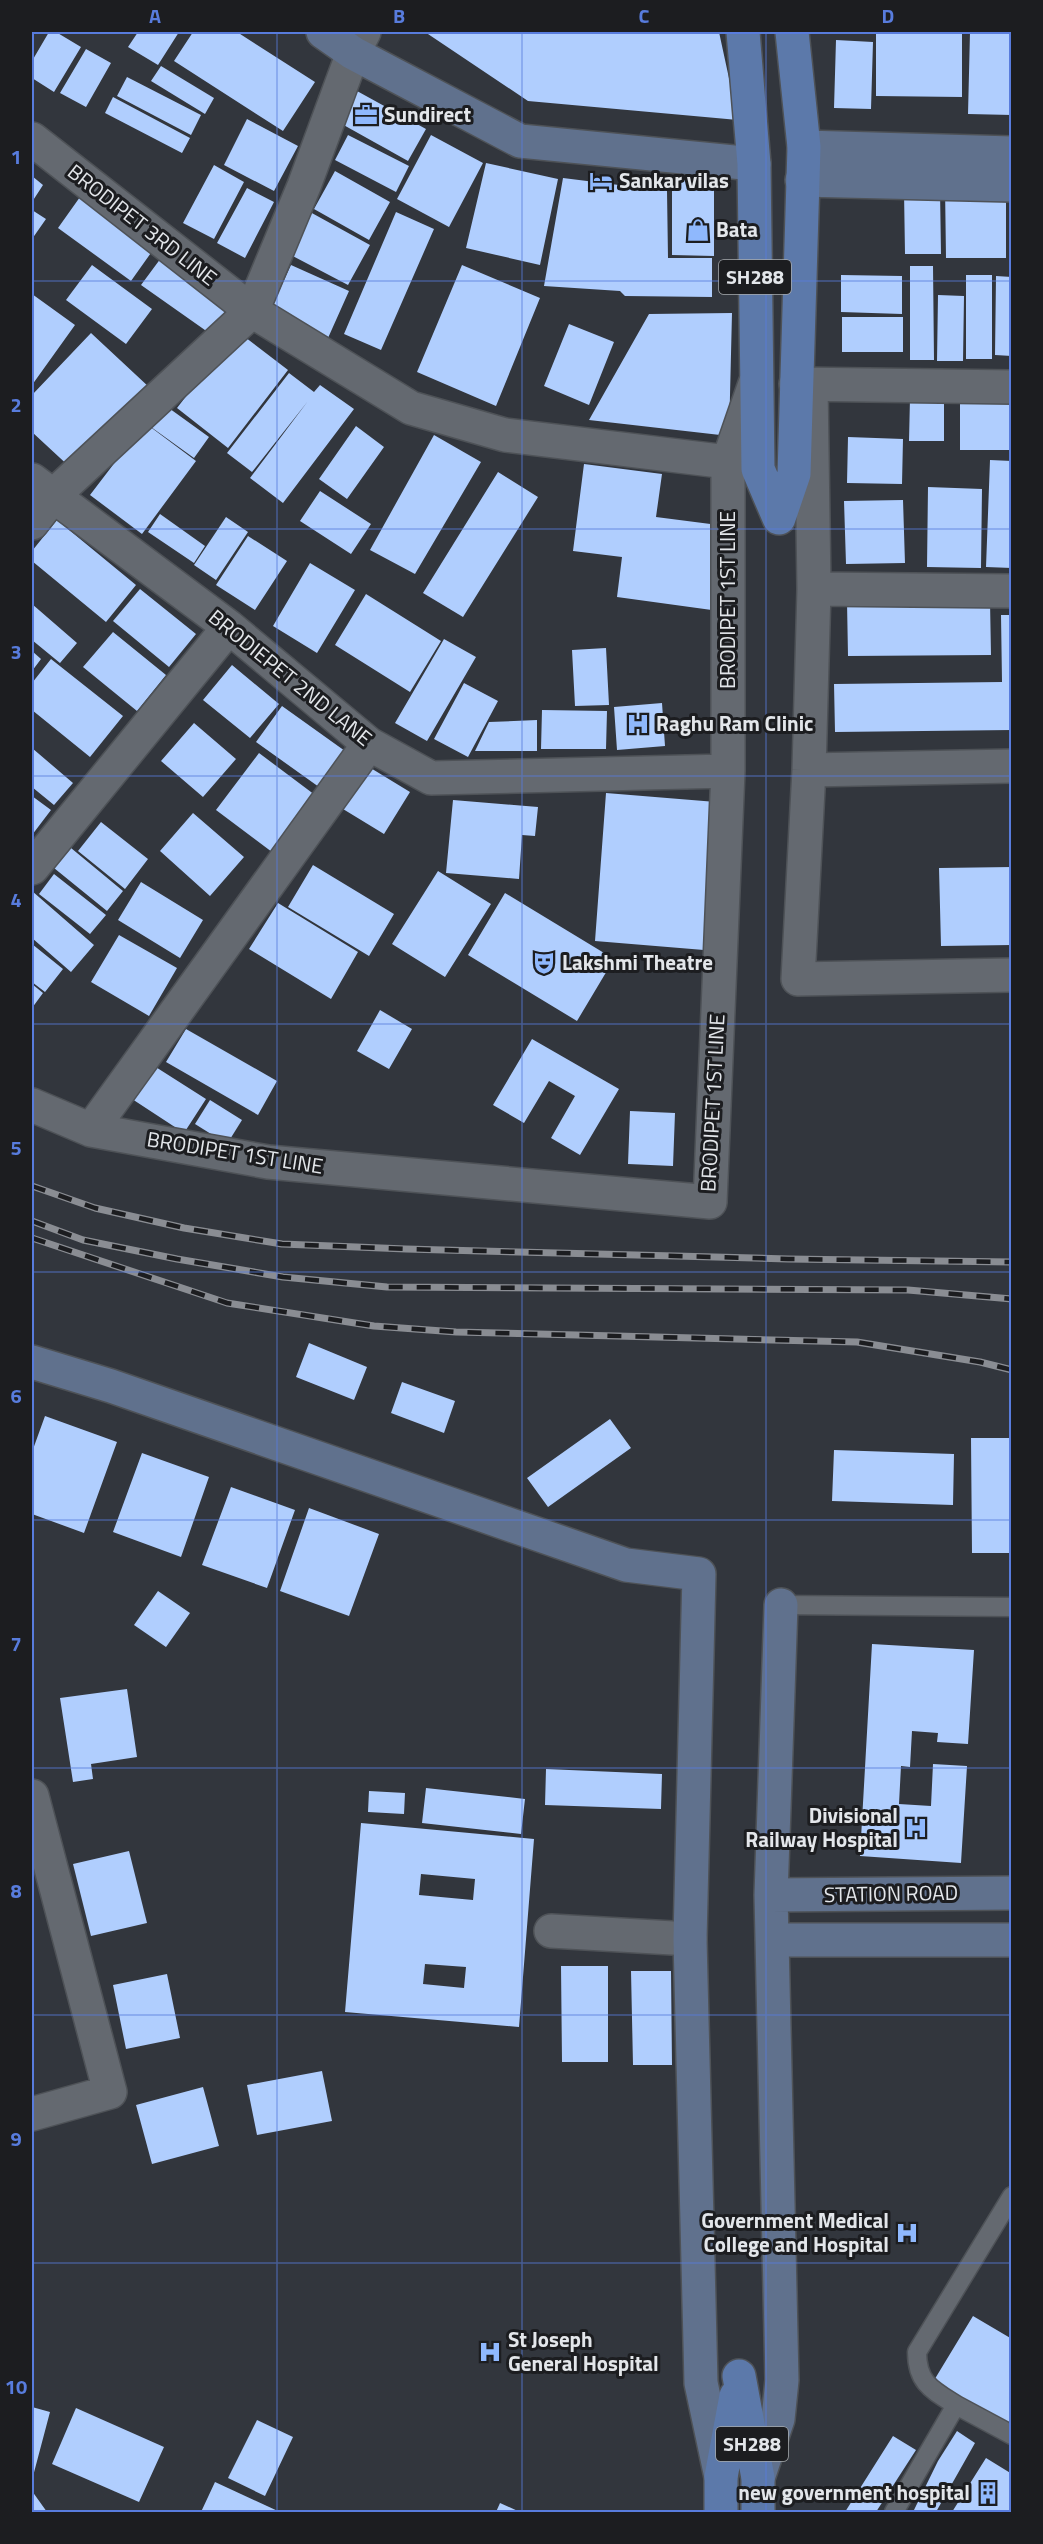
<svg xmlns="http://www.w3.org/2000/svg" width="1043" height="2544" font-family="'Titillium Web',sans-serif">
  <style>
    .building { fill: #b0cefe; fill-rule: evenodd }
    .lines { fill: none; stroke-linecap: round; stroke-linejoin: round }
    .lane-casing { stroke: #4e5257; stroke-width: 21 }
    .street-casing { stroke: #4e5257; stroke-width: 36 }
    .secondary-casing { stroke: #4e5257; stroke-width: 36 }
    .primary-casing { stroke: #4e5257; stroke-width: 36 }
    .lane { stroke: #646970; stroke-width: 18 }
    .street { stroke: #646970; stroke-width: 33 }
    .secondary { stroke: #60718d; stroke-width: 33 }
    .primary { stroke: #5c79aa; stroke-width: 33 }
    .rail-casing { stroke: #8a8d93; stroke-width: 7 }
    .rail { stroke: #1c1d20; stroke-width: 4.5; stroke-dasharray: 14; stroke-linecap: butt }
    .grid { fill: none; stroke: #587cdd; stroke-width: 1.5; stroke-opacity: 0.55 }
    .labels { text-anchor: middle; stroke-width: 6; stroke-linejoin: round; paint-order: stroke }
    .shield { fill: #1c1d20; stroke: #a7aaad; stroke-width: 1.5 }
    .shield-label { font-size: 20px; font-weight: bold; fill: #e3e6ea }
    .poi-label { font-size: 21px; font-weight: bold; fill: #e3e6ea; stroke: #1c1d20; text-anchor: start }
    .street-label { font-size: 21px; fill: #e3e6ea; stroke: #1c1d20 }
    .neatline { fill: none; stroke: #587cdd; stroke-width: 2 }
    .grid-label { font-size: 20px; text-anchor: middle; font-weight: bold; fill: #587cdd }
  </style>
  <rect width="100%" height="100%" fill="#32363d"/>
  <path class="building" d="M49 32H56L81 47 54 92 32 78V61Z
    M138 32H179L158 65 128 47Z
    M193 32H237L315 82 283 131 174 61Z
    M425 32H719L738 120 528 101Z
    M876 32H962V97L876 96Z
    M970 32H1012V115L968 114Z
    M836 40 873 42 871 109 834 108Z
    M86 49 111 63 86 107 60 93Z
    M161 66 214 98 205 114 151 81Z
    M127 77 201 115 191 135 117 96Z
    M357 91 426 129 408 161 340 123Z
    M113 97 190 138 182 153 105 113Z
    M247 119 298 146 274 191 224 165Z
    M348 135 409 166 396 192 335 160Z
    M431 135 483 163 449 227 397 199Z
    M486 163 558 179 540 265 466 248Z
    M214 165 244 182 214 239 183 223Z
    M335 171 390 202 369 240 314 209Z
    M32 176 43 185 32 202Z
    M563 178 667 191 668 258H712V297L625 296 620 291 544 286Z
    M672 180H714V256L672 255Z
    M945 186H1006V258H946Z
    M247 188 274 202 245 258 217 243Z
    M940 190 941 254H905L904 191Z
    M80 197 153 250 131 281 58 228Z
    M32 210 46 219 32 239Z
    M310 212 370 245 348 285 287 253Z
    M396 212 434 229 381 350 344 334Z
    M161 258 231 309 212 335 141 285Z
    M92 265 152 309 126 344 66 300Z
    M291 265 349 291 328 338 270 311Z
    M462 265 540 298 496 406 417 372Z
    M910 266H933L934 360H910Z
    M841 275 902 276V314L841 312Z
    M966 275H992V359H966Z
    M996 276 1012 277V356L995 355Z
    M32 294 75 325 32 385Z
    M938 295 964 296 963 361H937Z
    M732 313 729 436 589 420 649 314Z
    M842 317H903V352H842Z
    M569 324 614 342 589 405 544 386Z
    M237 331 288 370 228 448 177 408Z
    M91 333 150 388 73 470 32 432V395Z
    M289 373 314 392 320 385 354 409 283 503 250 478 308 401 252 472 227 453Z
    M910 398 944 399V441H909Z
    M960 402H1012V450H960Z
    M166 406 209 437 194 458 151 427Z
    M145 423 196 461 142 534 90 495Z
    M356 426 384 447 347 499 319 479Z
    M434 435 481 462 415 574 370 550Z
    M848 437 903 439 902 484 847 483Z
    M990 460 1012 461V568L986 567Z
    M584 464 662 474 656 517 726 526 719 611 617 597 622 557 573 551Z
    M498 472 538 497 463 617 423 593Z
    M928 487 982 489 981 568 927 567Z
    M320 491 371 524 351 554 300 521Z
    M903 500 905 563 846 564 844 501Z
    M160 514 205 546 194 563 148 532Z
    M226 517 248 532 216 580 194 565Z
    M57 520 136 585 106 622 32 561V551Z
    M248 536 287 561 255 610 216 585Z
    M310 563 355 590 317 653 273 626Z
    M140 589 196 634 169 667 113 621Z
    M366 594 441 641 410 692 335 645Z
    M990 601 991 655 848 656 847 602Z
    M32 604 77 643 60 663 32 640Z
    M1001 615H1012V730L835 732 834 684 1002 682Z
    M113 632 166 675 137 711 83 667Z
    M444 639 476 657 427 741 395 723Z
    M606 648 609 705 575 706 572 650Z
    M32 651 41 659 32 671Z
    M51 659 123 716 90 757 32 710V683Z
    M232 665 279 704 250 738 203 700Z
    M464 683 498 701 468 757 434 739Z
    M662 703 665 746 617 750 614 707Z
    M282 706 345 751 319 787 256 742Z
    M542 710 607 711 606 749H541Z
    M537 720V751H475L489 722Z
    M194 723 236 759 203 797 161 761Z
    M32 748 73 783 54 805 32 787Z
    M259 753 315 795 272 852 216 810Z
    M369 767 410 792 384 834 343 809Z
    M606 793 716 802 704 950 595 941Z
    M32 796 51 810 32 835Z
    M453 800 538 807 535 836 522 835 519 879 446 873Z
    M193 813 244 857 210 896 160 851Z
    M101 822 148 859 125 889 78 851Z
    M71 848 123 891 107 911 54 868Z
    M313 865 394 914 369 956 288 907Z
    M1012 867V945L941 946 939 868Z
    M438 871 491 904 445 977 392 944Z
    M54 874 106 915 90 934 39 894Z
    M141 882 203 920 180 958 118 920Z
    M32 891 94 945 71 972 32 938Z
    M505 893 614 959 577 1021 468 955Z
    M278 903 358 952 331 999 249 949Z
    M119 935 177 968 149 1016 91 982Z
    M32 944 63 969 45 992 32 982Z
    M32 984 43 993 32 1008Z
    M380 1010 412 1029 389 1069 357 1051Z
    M186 1029 277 1081 258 1115 166 1062Z
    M532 1039 619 1089 580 1155 551 1138 575 1096 549 1081 524 1123 493 1105Z
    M151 1064 206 1099 184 1133 129 1097Z
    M210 1100 242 1120 227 1144 195 1124Z
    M630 1111 675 1113 673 1166 628 1164Z
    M309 1343 367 1367 354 1400 296 1377Z
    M402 1382 455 1401 444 1433 391 1413Z
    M45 1416 117 1442 84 1533 32 1514V1452Z
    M610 1419 631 1448 548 1507 527 1478Z
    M971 1438H1012V1553H972Z
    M834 1450 954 1454 953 1505 832 1501Z
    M142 1453 209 1477 181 1557 113 1532Z
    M231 1487 295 1510 267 1588 202 1565Z
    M309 1508 379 1534 349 1616 280 1591Z
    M158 1591 190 1613 166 1647 134 1625Z
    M872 1644 974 1650 968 1744 937 1742 938 1733 912 1731 910 1767 901 1766 899 1804 931 1806 933 1764 967 1766 961 1863 860 1856Z
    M127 1689 137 1757 91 1764 93 1779 73 1782 60 1698Z
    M546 1769 662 1774 661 1809 545 1805Z
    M426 1788 525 1799 521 1834 422 1823Z
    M369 1791 405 1793 404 1814 368 1812Z
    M361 1823 534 1839 519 2027 345 2012ZM421 1874 475 1879 473 1900 419 1895ZM425 1964 466 1967 464 1988 423 1984Z
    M129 1851 147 1923 91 1936 73 1864Z
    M561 1966H608V2062H562Z
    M631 1971H671L672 2065H633Z
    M167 1974 180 2038 126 2049 113 1985Z
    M322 2071 332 2121 257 2135 247 2085Z
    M203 2087 219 2146 152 2164 136 2105Z
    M973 2316 1012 2339V2430L933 2382Z
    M32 2407 50 2412 32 2480Z
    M76 2408 164 2447 139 2502 52 2464Z
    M257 2420 293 2437 265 2496 228 2478Z
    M957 2431 975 2443 936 2512H913L938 2461Z
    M893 2436 916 2450 876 2512H845Z
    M986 2458 1012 2474V2512H952Z
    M215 2482 280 2512H201Z
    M32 2491 47 2512H32Z
    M500 2503 520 2512H496Z"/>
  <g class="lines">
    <g class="lane-casing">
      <path id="lane" d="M781 1605 1012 1607
        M956 2405 1012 2435
        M894 2512 956 2405C932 2390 917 2383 917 2352L1012 2196"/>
    </g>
    <g class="street-casing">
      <path id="street" d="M32 139 252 311 411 408 505 435 728 462 755 384
        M796 384 1012 387
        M811 385 814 589 809 770 798 979 1012 975
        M32 480 229 627 369 744 431 778 728 771
        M32 523 53 496 252 311 304 186 353 53 364 32
        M814 589 1012 591
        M809 770 1012 766
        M32 868 229 627
        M32 1105 91 1130 268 1162 710 1202 728 771V462
        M91 1130 369 744
        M32 1796 110 2092 32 2114
        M551 1931 690 1939"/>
    </g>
    <g class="secondary-casing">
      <path id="secondary" d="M323 32 353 53 520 141 754 164
        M804 147 1012 153
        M802 180 1012 185
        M32 1362 111 1386 626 1565 699 1574 690 1939 701 2383 721 2477
        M771 1895 1012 1893
        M772 1940H1012
        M758 2478 778 2419 782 2380 771 1895 781 1605"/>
    </g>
    <g class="primary-casing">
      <path id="primary" d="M743 32 754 164 758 469 779 518
        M779 518 794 474 804 147 792 32
        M739 2376 758 2478V2512
        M721 2512V2477L736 2396"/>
    </g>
    <use href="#lane" class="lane"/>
    <use href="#street" class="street"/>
    <use href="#secondary" class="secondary"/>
    <use href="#primary" class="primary"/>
    <g class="rail-casing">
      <path id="rail" d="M32 1186 95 1208 184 1228 282 1244 406 1249 788 1259 1012 1262
        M32 1221 83 1240 177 1259 283 1277 387 1287 908 1290 1012 1299
        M32 1238 227 1303 374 1326 456 1332 857 1342 980 1362 1012 1370"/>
    </g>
    <use href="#rail" class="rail"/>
  </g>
  <path class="grid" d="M277 32V2512M522 32V2512M766 32V2512M32 281H1012M32 529H1012M32 776H1012M32 1024H1012M32 1272H1012M32 1520H1012M32 1768H1012M32 2015H1012M32 2263H1012"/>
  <defs>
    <g id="office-bare" transform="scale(1.8)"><path d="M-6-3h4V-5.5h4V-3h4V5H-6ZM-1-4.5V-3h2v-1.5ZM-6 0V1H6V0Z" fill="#8fb8fd" stroke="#1c1d20" stroke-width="2.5" paint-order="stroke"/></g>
    <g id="hotel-bare" transform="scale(1.8)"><path d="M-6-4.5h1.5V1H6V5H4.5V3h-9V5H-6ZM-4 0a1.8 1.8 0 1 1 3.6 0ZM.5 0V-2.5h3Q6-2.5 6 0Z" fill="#8fb8fd" stroke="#1c1d20" stroke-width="2.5" paint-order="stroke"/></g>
    <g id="shop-bare" transform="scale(1.8)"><path d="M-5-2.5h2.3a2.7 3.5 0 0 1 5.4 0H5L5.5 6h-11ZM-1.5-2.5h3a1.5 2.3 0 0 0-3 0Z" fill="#8fb8fd" stroke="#1c1d20" stroke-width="2.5" paint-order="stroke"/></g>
    <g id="hospital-bare" transform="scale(1.8)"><path d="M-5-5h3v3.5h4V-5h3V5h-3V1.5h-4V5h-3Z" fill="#8fb8fd" stroke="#1c1d20" stroke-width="2.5" paint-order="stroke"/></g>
    <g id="theatre-bare" transform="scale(1.8)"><path d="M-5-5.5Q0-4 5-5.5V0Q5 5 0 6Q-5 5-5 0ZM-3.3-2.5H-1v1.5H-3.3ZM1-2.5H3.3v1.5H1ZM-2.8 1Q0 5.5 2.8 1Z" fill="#8fb8fd" stroke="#1c1d20" stroke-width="2.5" paint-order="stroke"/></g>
    <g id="building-bare" transform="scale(1.8)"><path d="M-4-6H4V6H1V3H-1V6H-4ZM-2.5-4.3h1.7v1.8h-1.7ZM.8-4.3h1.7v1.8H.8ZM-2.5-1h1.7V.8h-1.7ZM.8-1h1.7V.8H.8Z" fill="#8fb8fd" stroke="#1c1d20" stroke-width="2.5" paint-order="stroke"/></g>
  </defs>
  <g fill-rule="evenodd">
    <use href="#office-bare" x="366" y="115"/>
    <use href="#hotel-bare" x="601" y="181"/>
    <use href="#shop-bare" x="698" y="230"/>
    <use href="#hospital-bare" x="638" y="724"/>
    <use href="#theatre-bare" x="544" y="963"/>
    <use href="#hospital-bare" x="916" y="1828"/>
    <use href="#hospital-bare" x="907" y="2233"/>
    <use href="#hospital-bare" x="490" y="2352"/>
    <use href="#building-bare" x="988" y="2493"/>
  </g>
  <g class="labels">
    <g class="shield">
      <rect x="719" y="260" width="72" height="34" rx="4.5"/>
      <rect x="716" y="2427" width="72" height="34" rx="4.5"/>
    </g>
    <g class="shield-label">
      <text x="755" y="284">SH288</text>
      <text x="752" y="2451">SH288</text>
    </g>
    <g class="poi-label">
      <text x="384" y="122">Sundirect</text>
      <text x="619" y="188">Sankar vilas</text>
      <text x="716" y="237">Bata</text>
      <text x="656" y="731">Raghu Ram Clinic</text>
      <text x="562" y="970">Lakshmi Theatre</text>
      <text x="898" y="1823" text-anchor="end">Divisional<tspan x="898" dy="24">Railway Hospital</tspan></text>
      <text x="889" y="2228" text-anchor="end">Government Medical<tspan x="889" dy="24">College and Hospital</tspan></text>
      <text x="508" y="2347">St Joseph<tspan x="508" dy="24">General Hospital</tspan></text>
      <text x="970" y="2500" text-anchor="end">new government hospital</text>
    </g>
    <g class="street-label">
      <text transform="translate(142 225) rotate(38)" y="7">BRODIPET 3RD LINE</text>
      <text transform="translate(728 600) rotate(-90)" y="7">BRODIPET 1ST LINE</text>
      <text transform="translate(290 678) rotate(39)" y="7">BRODIEPET 2ND LANE</text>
      <text transform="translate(713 1103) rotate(-87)" y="7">BRODIPET 1ST LINE</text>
      <text transform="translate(235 1153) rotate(9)" y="7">BRODIPET 1ST LINE</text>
      <text transform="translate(891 1894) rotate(-1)" y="7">STATION ROAD</text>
    </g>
  </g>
  <rect width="1043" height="2544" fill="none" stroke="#1c1d20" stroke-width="66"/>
  <rect x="33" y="33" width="977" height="2478" class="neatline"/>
  <g class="grid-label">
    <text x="155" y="23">A</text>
    <text x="399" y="23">B</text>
    <text x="644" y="23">C</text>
    <text x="888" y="23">D</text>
    <text x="16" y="164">1</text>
    <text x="16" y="412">2</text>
    <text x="16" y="659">3</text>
    <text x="16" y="907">4</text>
    <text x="16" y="1155">5</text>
    <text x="16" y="1403">6</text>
    <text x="16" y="1651">7</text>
    <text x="16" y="1898">8</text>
    <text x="16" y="2146">9</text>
    <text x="16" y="2394">10</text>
  </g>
</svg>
